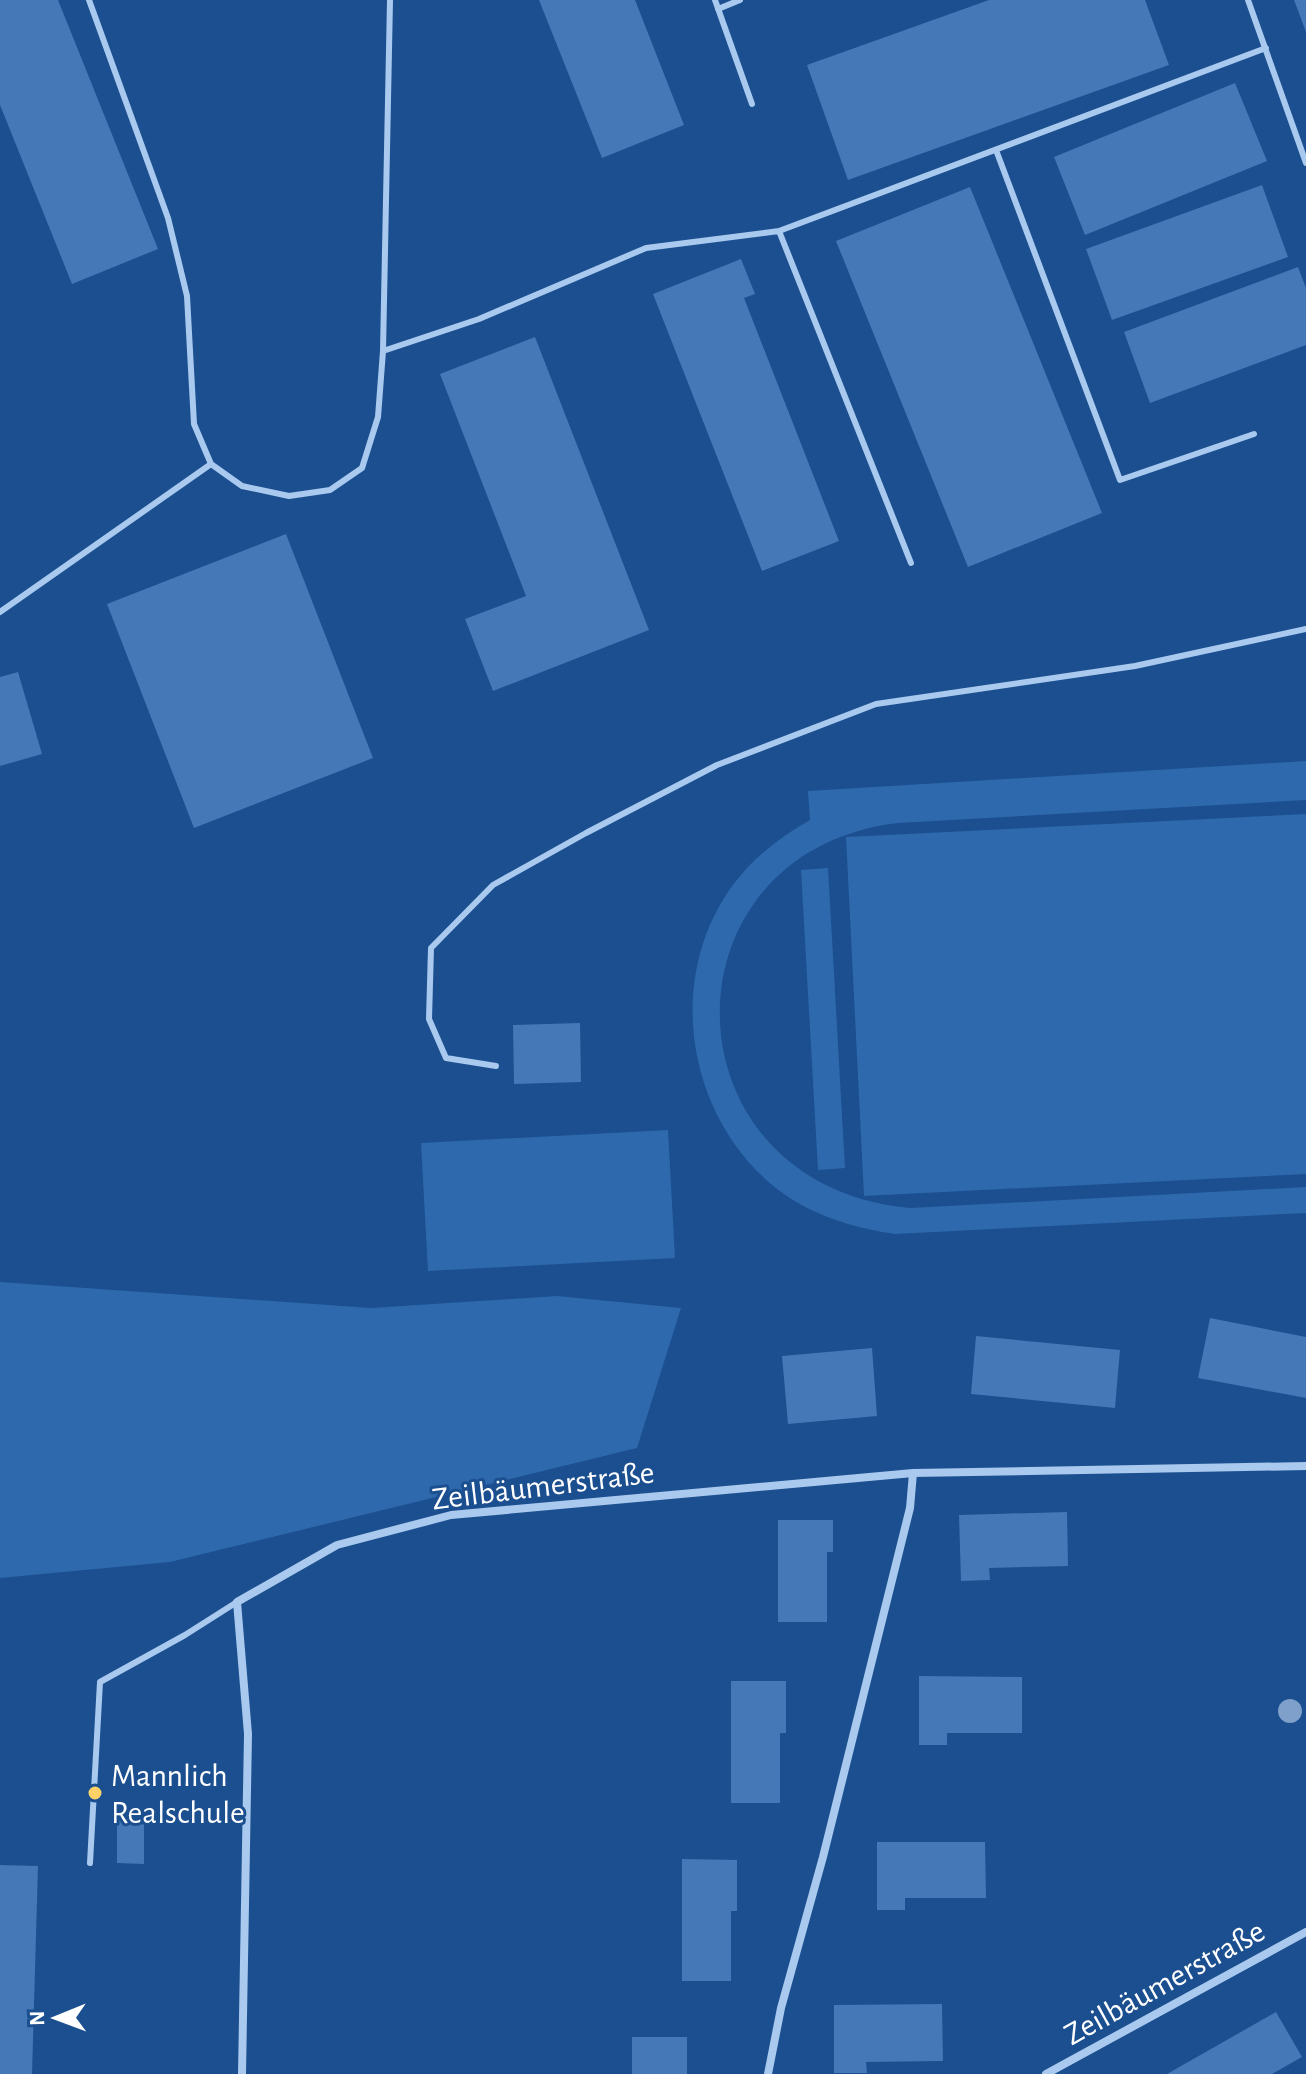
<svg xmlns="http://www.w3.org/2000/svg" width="1306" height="2074" font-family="'Alegreya Sans',sans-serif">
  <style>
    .green { fill: #2e69ad }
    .building { fill: #4478b7 }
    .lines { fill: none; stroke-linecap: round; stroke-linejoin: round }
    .service { stroke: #a9c9ee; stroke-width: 6 }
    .minor { stroke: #a9c9ee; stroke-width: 8 }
    .tree { fill: #7ea0ca }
    .poi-dot { fill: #ffd166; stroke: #1b4f8f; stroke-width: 3 }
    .labels { text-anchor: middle; stroke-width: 6; stroke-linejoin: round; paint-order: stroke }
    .street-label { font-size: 32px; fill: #fff; stroke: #1b4f8f }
    .poi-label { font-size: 32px; fill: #fff; stroke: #1b4f8f; text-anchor: start }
  </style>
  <rect width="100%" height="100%" fill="#1b4f8f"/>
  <path class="green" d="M1306 761V800L898 823C655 852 662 1186 910 1208L1306 1187V1213L895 1234C853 1228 811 1215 777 1189 680 1112 662 960 747 868 766 848 787 833 810 820L808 791Z
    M1306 814V1174L864 1196 846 837Z
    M828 868 845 1168 818 1170 801 870Z
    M668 1130 675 1258 428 1271 421 1143Z
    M0 1282 371 1308 557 1296 681 1308 637 1448 170 1562 0 1578Z"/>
  <path class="building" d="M0 0H58L158 249 72 284 0 105Z
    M539 0H635L684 125 602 158Z
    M989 0H1145L1169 65 848 180 807 65Z
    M1294 0H1306V32Z
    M1235 83 1267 161 1085 235 1054 157Z
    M1262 185 1288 257 1112 320 1086 249Z
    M970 187 1102 513 968 567 836 241Z
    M741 259 755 294 744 298 839 541 762 571 653 294Z
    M1298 267 1306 288V345L1150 403 1124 332Z
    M535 337 649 630 493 691 465 619 526 596 440 374Z
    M286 534 373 758 194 828 107 604Z
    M18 672 42 754 0 766V677Z
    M580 1023 581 1082 514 1084 513 1025Z
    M1210 1318 1306 1337V1398L1198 1378Z
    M976 1336 1120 1350 1115 1408 971 1394Z
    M872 1348 877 1416 788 1424 782 1356Z
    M1067 1512 1068 1566 989 1568 990 1580 961 1581 959 1515Z
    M778 1520H833V1552H827V1622H778Z
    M919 1676 1022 1677V1733H947V1745H919Z
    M731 1681H786V1733H780V1803H731Z
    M117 1820H144V1864L117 1863Z
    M877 1842H985L986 1898H905V1910H877Z
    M682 1859 737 1860V1911H731V1981H682Z
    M0 1865 38 1866 32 2074H0Z
    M942 2004 943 2061 866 2062 867 2073H834V2005Z
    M1276 2012 1302 2057 1272 2074H1167Z
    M632 2037H687V2074H632Z"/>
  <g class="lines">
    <path class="service" d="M89 0 168 218 187 296 194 424 211 464 242 486 289 496 330 490 362 468 378 417 383 351 390 0
      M715 0 752 104
      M1248 0 1306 163
      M718 9 740 0
      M996 150 1120 480 1254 434
      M779 231 911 563
      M383 351 479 319 646 248 779 231 1266 48
      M0 612 211 464
      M496 1066 446 1058 429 1019 431 948 493 885 586 833 717 765 876 704 1135 666 1306 629
      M90 1863 100 1682 185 1635 237 1602"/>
    <path class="minor" d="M242 2074 248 1734 237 1602 337 1545 451 1515 913 1473 1306 1466
      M768 2074 781 2008 823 1857 910 1508 913 1473
      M1046 2074 1306 1932"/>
  </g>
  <circle class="tree" cx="1290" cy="1711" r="12"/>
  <circle class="poi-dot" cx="95" cy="1793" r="8"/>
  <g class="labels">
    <g class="street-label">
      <text transform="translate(543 1485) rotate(-7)" y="11">Zeilbäumerstraße</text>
      <text transform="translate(1164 1982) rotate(-29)" y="11">Zeilbäumerstraße</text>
    </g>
    <g class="poi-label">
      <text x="111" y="1786">Mannlich<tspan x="111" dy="37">Realschule</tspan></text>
    </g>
  </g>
  <g transform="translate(56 2018) rotate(269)" stroke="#1b4f8f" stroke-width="6" paint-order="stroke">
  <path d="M0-6L14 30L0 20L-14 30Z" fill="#ffffff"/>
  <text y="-12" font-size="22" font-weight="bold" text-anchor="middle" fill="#ffffff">N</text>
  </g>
</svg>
